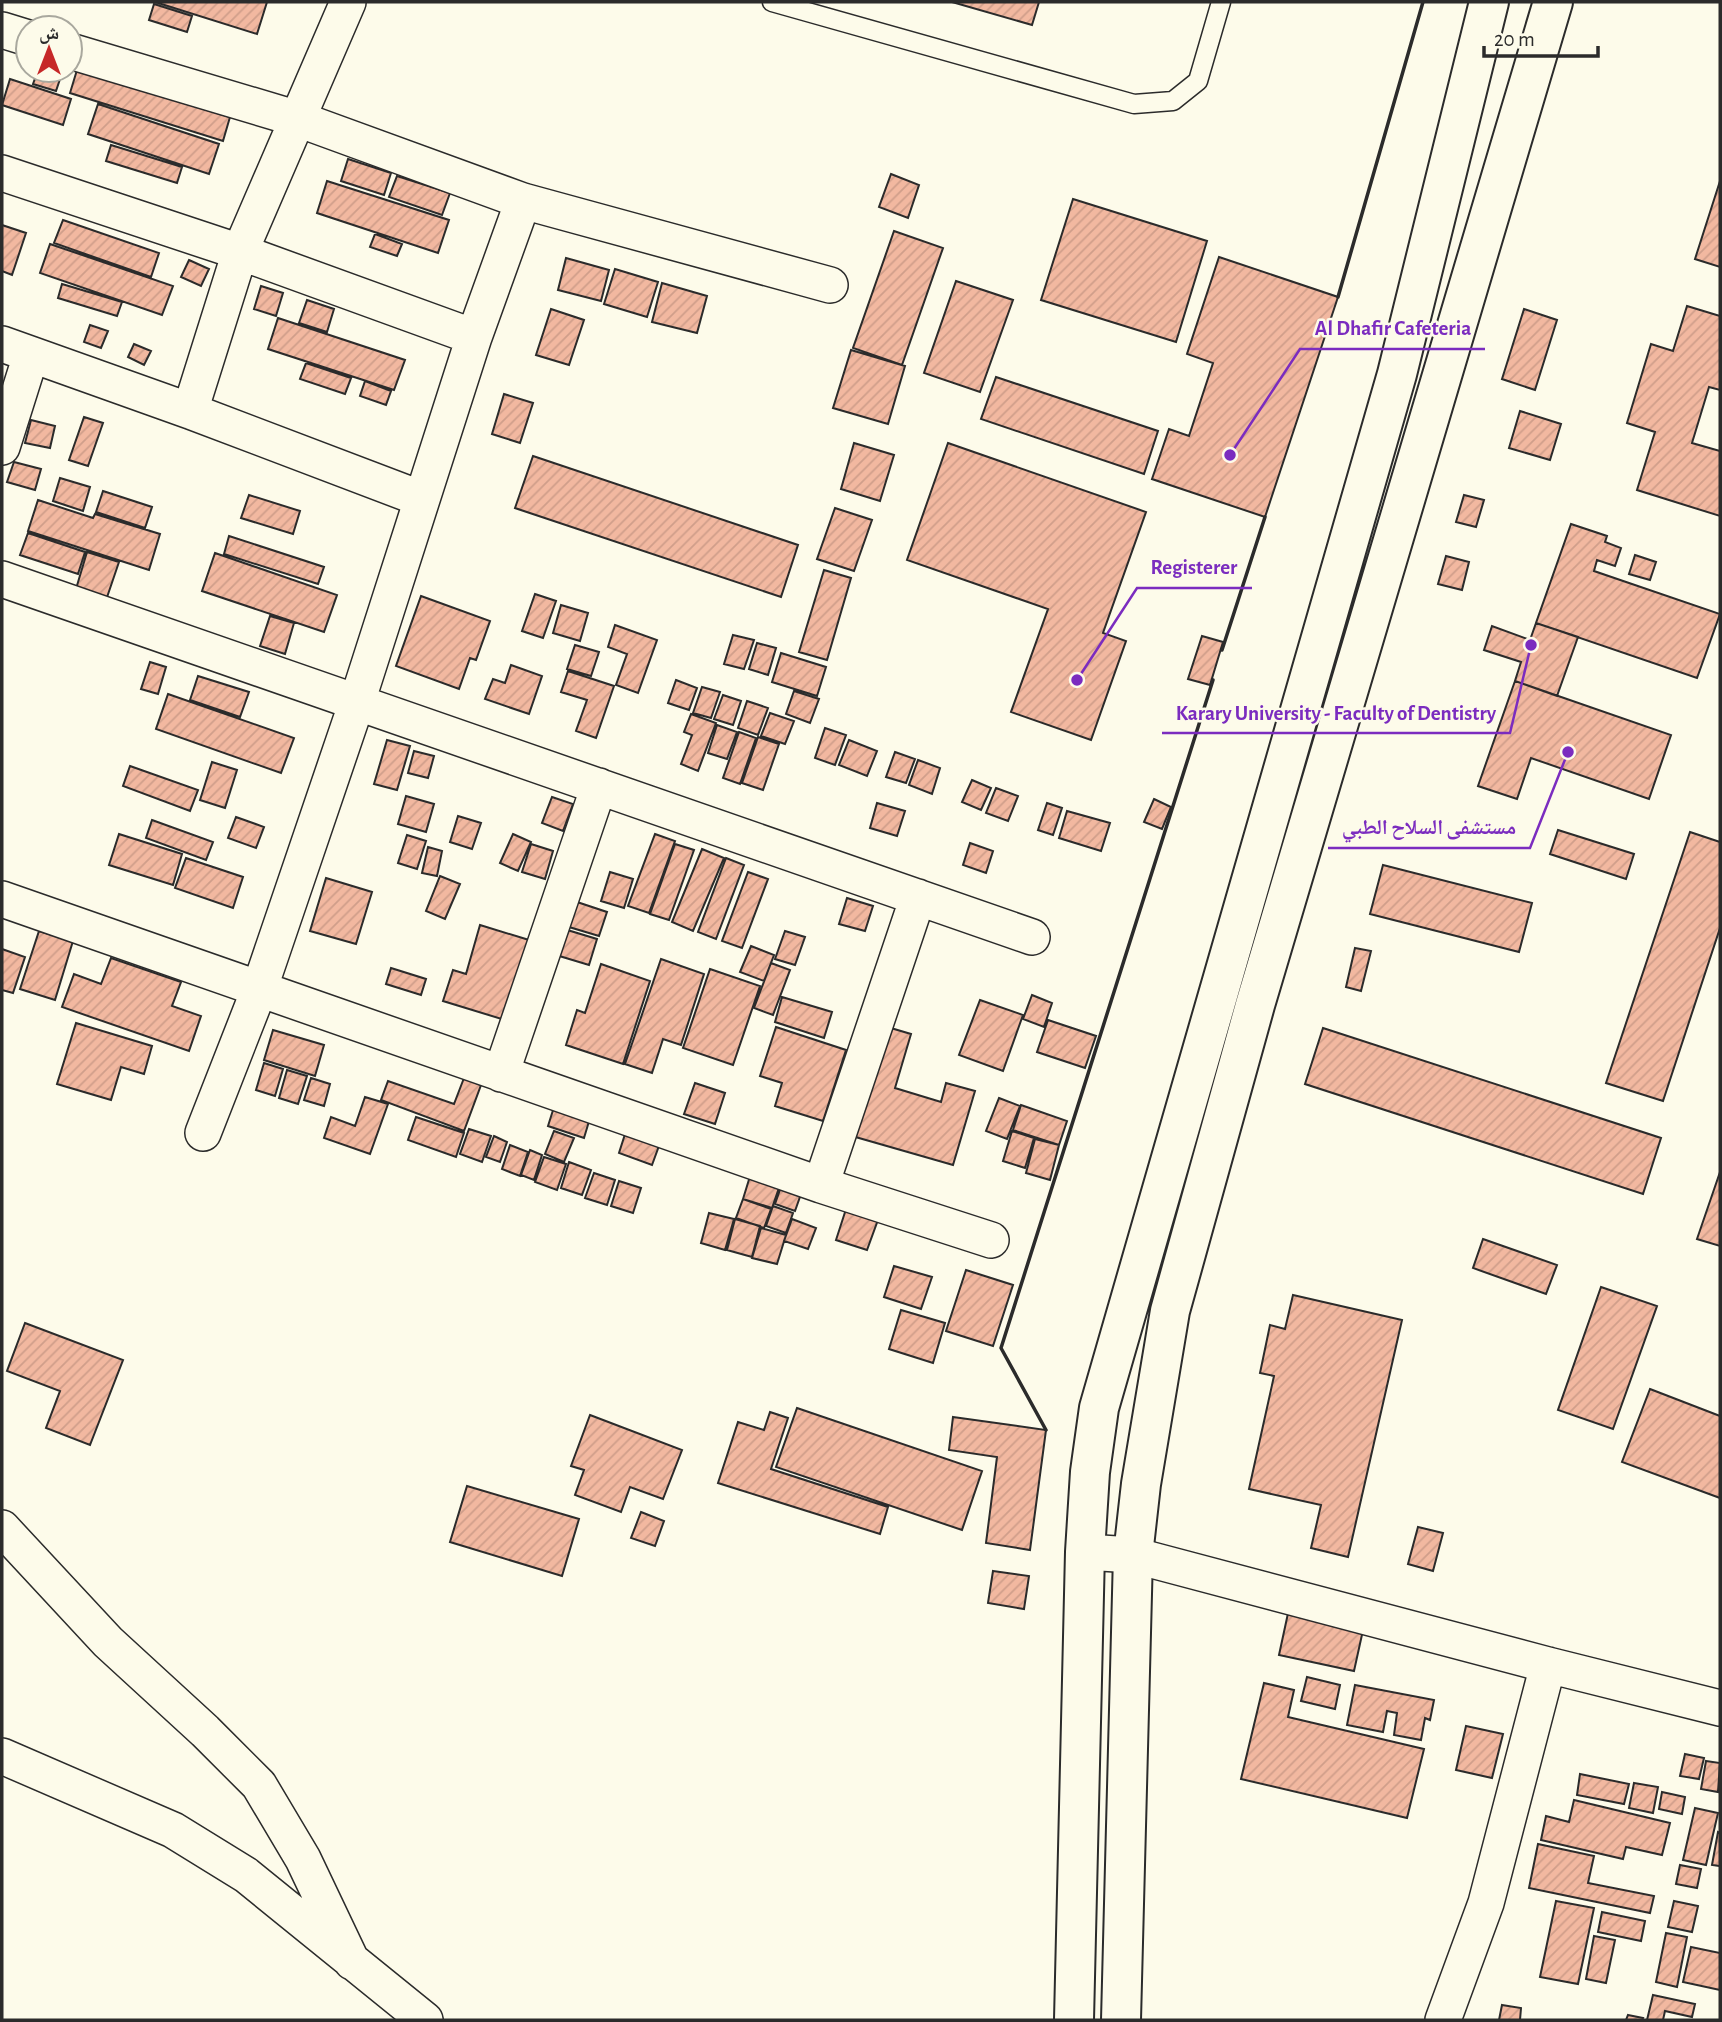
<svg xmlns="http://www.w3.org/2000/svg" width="1722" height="2022" font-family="'Alegreya Sans','Noto Naskh Arabic',sans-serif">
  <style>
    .building { fill: url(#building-hatch); stroke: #2b2b2b; stroke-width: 2 }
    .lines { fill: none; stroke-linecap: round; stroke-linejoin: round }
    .lane-casing { stroke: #2b2b2b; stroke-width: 21 }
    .street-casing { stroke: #2b2b2b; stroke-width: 38 }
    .secondary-casing { stroke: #2b2b2b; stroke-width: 42 }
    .lane { stroke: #fdfbea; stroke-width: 18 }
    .street { stroke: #fdfbea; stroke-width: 35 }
    .secondary { stroke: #fdfbea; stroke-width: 38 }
    .wall { stroke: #2b2b2b; stroke-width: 3.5 }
    .leader { fill: none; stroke: #7b2cbf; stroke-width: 2.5 }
    .callout-dot { fill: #7b2cbf; stroke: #fdfbea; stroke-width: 2.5 }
    .callout-label { font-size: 21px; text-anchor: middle; font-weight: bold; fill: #7b2cbf; stroke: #fdfbea; stroke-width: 5; stroke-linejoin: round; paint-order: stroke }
  </style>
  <defs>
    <pattern id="building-hatch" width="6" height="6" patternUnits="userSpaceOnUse" patternTransform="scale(1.75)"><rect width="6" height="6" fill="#f2b8a0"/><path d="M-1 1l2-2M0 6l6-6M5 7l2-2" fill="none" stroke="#d09e8a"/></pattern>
  </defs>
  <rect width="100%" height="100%" fill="#fdfbea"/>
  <path class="building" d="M155 2H267L257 34Z
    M952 2H1039L1032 25Z
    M154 4 192 16 187 32 149 20Z
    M38 70H63L56 91 33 84Z
    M77 70 230 117 223 141 70 93Z
    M10 79 71 99 63 125 2 105Z
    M98 104 219 144 209 174 88 134Z
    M111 145 182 167 177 183 106 161Z
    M348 159 391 173 384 195 341 181Z
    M891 174 919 185 908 218 879 207Z
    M397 176 450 193 442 215 389 197Z
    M327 181 449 220 438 253 317 213Z
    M1720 181V267L1695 259Z
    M1073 199 1207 241 1176 342 1041 300Z
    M63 220 159 253 151 277 54 243Z
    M2 225 26 233 12 275 2 271Z
    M894 231 943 248 902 365 853 348Z
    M375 234 402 244 397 256 370 247Z
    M50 244 173 286 162 315 40 273Z
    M1219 257 1338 297 1265 517 1152 479 1169 429 1189 436 1213 363 1187 354Z
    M566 258 609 270 601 301 558 290Z
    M189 260 209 269 201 286 181 277Z
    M615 269 658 282 647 317 604 304Z
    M956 281 1013 300 980 392 924 373Z
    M662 283 707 296 697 333 652 322Z
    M62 284 122 302 117 316 58 298Z
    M261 286 283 293 276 316 254 309Z
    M307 300 334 309 327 332 299 323Z
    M1687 306 1720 316V390L1709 387 1692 443 1720 451V516L1637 490 1655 432 1627 423 1651 344 1673 351Z
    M551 309 584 320 569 365 536 355Z
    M1524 309 1557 320 1535 390 1502 379Z
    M278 318 405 360 394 390 268 349Z
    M90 325 108 331 101 348 84 342Z
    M134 344 151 351 144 365 128 357Z
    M851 350 905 366 888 424 833 408Z
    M306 363 351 378 345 394 300 379Z
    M996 377 1158 431 1144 474 981 419Z
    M365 381 391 391 386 405 360 396Z
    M504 394 533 403 520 443 492 434Z
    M1520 411 1561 424 1550 460 1509 448Z
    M84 417 103 423 88 466 69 460Z
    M31 420 55 426 50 448 25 443Z
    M854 443 894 455 880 501 841 489Z
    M948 443 1146 512 1103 633 1126 641 1091 740 1011 712 1048 609 907 560Z
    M533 456 798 545 781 597 515 508Z
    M14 462 41 469 35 490 7 482Z
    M60 478 90 487 83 511 53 501Z
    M103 491 152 507 145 528 96 512Z
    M249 495 300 511 293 534 241 518Z
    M1464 495 1484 500 1476 527 1456 522Z
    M38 500 93 518 95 514 160 534 149 570 28 531Z
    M835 508 872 520 854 571 817 559Z
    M1571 524 1607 536 1605 542 1621 548 1615 566 1597 560 1594 571 1720 614 1697 678 1536 623Z
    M28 533 85 552 78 574 20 555Z
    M229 536 324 567 318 584 224 554Z
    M87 552 119 562 103 609 73 599Z
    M215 553 337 595 324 632 202 591Z
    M1635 555 1656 562 1650 580 1629 574Z
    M1446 556 1469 562 1462 590 1438 584Z
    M824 570 851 578 827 660 799 652Z
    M535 594 556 601 543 638 522 631Z
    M421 596 490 621 476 660 470 658 459 689 396 666Z
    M561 605 588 613 580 641 553 633Z
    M270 616 294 623 285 654 260 646Z
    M1536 623 1578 637 1557 696 1515 681 1521 662 1484 650 1492 626 1530 640Z
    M615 625 657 640 638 693 616 685 627 654 608 647Z
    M733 635 754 640 744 669 724 664Z
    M1202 636 1223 642 1210 685 1188 679Z
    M757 643 776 648 768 675 749 669Z
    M575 645 599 652 591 676 567 669Z
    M781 653 826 667 817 696 772 682Z
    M150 662 166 667 158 694 141 689Z
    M511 665 542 676 529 714 485 699 493 679 505 683Z
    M568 671 614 686 596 738 576 731 587 700 561 692Z
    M198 676 249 692 240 717 190 700Z
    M676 680 697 688 689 710 668 703Z
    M1515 681 1671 735 1649 799 1531 758 1517 799 1478 786Z
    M702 687 720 692 711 718 693 713Z
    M794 691 819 699 810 723 786 714Z
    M168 694 294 738 281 773 156 729Z
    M723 695 741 701 733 725 714 719Z
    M747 701 768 708 758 735 738 728Z
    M770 713 794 721 785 744 761 736Z
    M691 714 716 723 698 771 681 764 692 735 684 732Z
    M717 725 737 732 727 759 708 753Z
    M825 728 846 735 835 765 815 758Z
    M739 732 756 738 740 784 723 778Z
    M758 737 779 744 763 790 742 783Z
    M387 740 410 746 397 790 374 784Z
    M849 740 877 751 867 776 839 765Z
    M414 751 434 756 428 778 408 773Z
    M895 752 915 759 906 783 886 777Z
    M918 760 940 768 932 794 909 785Z
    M212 762 237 770 225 808 200 800Z
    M130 766 198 790 190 811 123 786Z
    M972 780 991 788 981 810 962 802Z
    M996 788 1018 796 1008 821 986 813Z
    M406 796 434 804 426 832 398 824Z
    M552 797 573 804 563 831 542 823Z
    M1154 799 1171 807 1162 829 1144 822Z
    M877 803 905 811 897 836 870 828Z
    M1047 803 1062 808 1053 835 1038 830Z
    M1067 811 1110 823 1101 851 1059 838Z
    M458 816 481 823 472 849 450 842Z
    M236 817 264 827 256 848 228 838Z
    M152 820 213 842 206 860 146 838Z
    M1558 830 1634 854 1626 879 1550 854Z
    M1690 832 1720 842V928L1663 1101 1606 1083Z
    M119 834 182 854 173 885 109 865Z
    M513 834 531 842 518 871 500 863Z
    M655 834 675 841 649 913 628 906Z
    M407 835 426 841 417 869 398 863Z
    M970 843 993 851 986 873 963 865Z
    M531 844 553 851 545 879 522 872Z
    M675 844 694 850 669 920 650 914Z
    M428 847 442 851 437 876 422 873Z
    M702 849 724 858 693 931 672 922Z
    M186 858 243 877 233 908 175 888Z
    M726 858 744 865 716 939 698 932Z
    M1383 865 1532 903 1519 952 1370 914Z
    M610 872 633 879 624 908 601 901Z
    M748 872 768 879 742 948 722 941Z
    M440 876 460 884 445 919 426 911Z
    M326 878 372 892 356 944 310 931Z
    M847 898 873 906 865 931 839 924Z
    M577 902 607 912 599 936 569 927Z
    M480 925 529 940 505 1020 443 1001 453 970 466 974Z
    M564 929 597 939 589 965 556 955Z
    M39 931 73 941 55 1000 20 989Z
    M785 931 805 937 795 965 775 959Z
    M751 946 774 955 764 981 740 972Z
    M1355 948 1371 951 1361 991 1346 987Z
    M2 949 25 957 13 993 2 990Z
    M111 958 181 982 172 1006 201 1016 189 1051 62 1007 74 974 101 984Z
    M661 959 704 974 681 1045 663 1039 652 1073 625 1064Z
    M771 963 790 970 773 1015 754 1008Z
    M601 964 650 981 623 1064 566 1045 577 1010 585 1013Z
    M391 968 426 979 421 995 386 984Z
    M710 969 760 986 733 1065 683 1048Z
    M1032 995 1052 1003 1044 1027 1023 1019Z
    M782 997 832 1012 824 1038 775 1022Z
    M980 1000 1023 1015 1003 1071 959 1055Z
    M1048 1020 1096 1036 1085 1068 1037 1052Z
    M76 1023 152 1046 144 1074 121 1067 111 1100 57 1084Z
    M884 1026 911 1034 895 1088 941 1102 946 1083 975 1091 953 1165 852 1136Z
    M776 1027 846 1050 823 1121 775 1106 782 1083 760 1076Z
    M1323 1028 1661 1138 1643 1194 1305 1084Z
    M273 1030 324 1045 315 1076 264 1060Z
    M264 1063 283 1069 275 1096 256 1090Z
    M287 1070 307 1076 298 1104 279 1098Z
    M311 1078 330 1084 324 1106 304 1100Z
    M464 1078 481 1085 464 1131 381 1100 388 1081 454 1104Z
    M695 1083 725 1093 715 1124 684 1114Z
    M365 1097 388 1104 370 1154 324 1138 331 1117 355 1126Z
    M999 1098 1020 1106 1007 1139 986 1131Z
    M1021 1105 1067 1121 1059 1145 1013 1130Z
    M554 1107 590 1118 584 1138 548 1126Z
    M416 1117 464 1133 456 1157 408 1140Z
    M469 1129 491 1136 482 1162 460 1154Z
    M554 1131 574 1138 564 1162 545 1154Z
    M626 1131 660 1143 652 1165 619 1153Z
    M1012 1131 1034 1138 1025 1168 1003 1161Z
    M494 1136 507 1142 500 1162 486 1157Z
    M1035 1139 1059 1145 1050 1180 1026 1173Z
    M510 1145 528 1152 520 1176 502 1169Z
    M530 1150 542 1155 534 1180 521 1175Z
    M544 1157 566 1164 557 1190 535 1182Z
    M569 1162 591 1170 582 1195 561 1188Z
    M1720 1172V1246L1697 1239Z
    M594 1173 615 1180 607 1205 585 1198Z
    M751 1173 781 1182 772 1208 743 1199Z
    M619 1181 641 1188 633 1213 611 1206Z
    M782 1184 802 1191 795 1211 775 1204Z
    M743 1199 771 1209 764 1228 736 1218Z
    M773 1206 793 1213 786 1233 766 1226Z
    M847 1206 879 1217 867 1250 836 1240Z
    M709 1213 734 1219 725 1250 701 1243Z
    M735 1219 760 1226 752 1257 727 1250Z
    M792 1219 816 1228 808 1249 784 1241Z
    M761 1228 786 1235 777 1264 752 1258Z
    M1483 1239 1557 1265 1546 1294 1473 1268Z
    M894 1266 932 1277 921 1309 884 1297Z
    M966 1270 1013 1285 993 1346 946 1331Z
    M1601 1287 1657 1306 1613 1429 1558 1410Z
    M1293 1295 1402 1320 1348 1557 1311 1548 1321 1505 1249 1489 1274 1376 1260 1373 1270 1325 1285 1329Z
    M901 1310 945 1323 933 1363 889 1349Z
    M25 1323 123 1360 90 1445 46 1428 60 1391 7 1371Z
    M1650 1389 1720 1416V1498L1622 1462Z
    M797 1408 982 1471 962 1530 776 1467Z
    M770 1412 788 1418 771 1469 888 1507 880 1534 718 1483 738 1422 764 1430Z
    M590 1415 682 1450 663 1499 630 1487 621 1512 575 1495 584 1470 571 1466Z
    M953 1417 1046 1430 1030 1550 986 1543 997 1457 949 1450Z
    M467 1486 579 1519 562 1576 450 1542Z
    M641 1512 664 1521 655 1546 631 1538Z
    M1418 1527 1443 1533 1433 1571 1408 1564Z
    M993 1571 1029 1576 1024 1609 988 1603Z
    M1290 1604 1365 1621 1354 1671 1279 1655Z
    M1307 1677 1340 1685 1335 1709 1301 1701Z
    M1264 1683 1294 1690 1288 1717 1424 1749 1407 1818 1241 1779Z
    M1355 1685 1434 1700 1430 1720 1425 1718 1421 1740 1394 1735 1397 1713 1387 1711 1383 1732 1347 1725Z
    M1466 1726 1503 1734 1492 1778 1456 1770Z
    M1685 1754 1704 1758 1699 1779 1680 1776Z
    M1706 1761 1720 1763 1718 1792 1701 1789Z
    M1580 1774 1629 1784 1624 1804 1577 1795Z
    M1634 1783 1658 1787 1653 1813 1629 1808Z
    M1662 1792 1685 1797 1682 1814 1659 1809Z
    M1574 1800 1670 1823 1662 1855 1626 1847 1623 1859 1541 1840 1546 1816 1569 1822Z
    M1695 1808 1718 1813 1706 1865 1683 1860Z
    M1718 1832 1720 1833V1866L1712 1865Z
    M1538 1844 1594 1856 1588 1883 1654 1896 1650 1913 1529 1888Z
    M1680 1865 1701 1869 1697 1888 1676 1884Z
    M1556 1901 1594 1908 1578 1984 1540 1977Z
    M1674 1901 1698 1906 1692 1932 1668 1927Z
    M1602 1912 1645 1921 1641 1941 1598 1932Z
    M1666 1933 1687 1937 1677 1987 1656 1982Z
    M1594 1936 1615 1940 1606 1983 1586 1979Z
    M1691 1947 1720 1953V1990L1683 1982Z
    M1653 1995 1695 2004 1692 2017 1665 2011 1663 2020H1647Z
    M1502 2005 1521 2008 1520 2020H1499Z
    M1628 2015 1643 2018 1642 2020H1626Z"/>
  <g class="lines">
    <g class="lane-casing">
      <path id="lane" d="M772 2 1134 104 1173 101 1198 81 1221 2"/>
    </g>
    <g class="street-casing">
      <path id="street" d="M2 30 28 38
        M70 51 298 119 523 201 830 285
        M2 173 240 252 474 337
        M2 344 190 411 422 499
        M190 411 240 252 348 2
        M2 447 31 355
        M2 579 1032 937
        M2 899 821 1185 991 1240
        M501 1074 599 786
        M203 1133 259 990 357 702 474 337 523 201
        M821 1185 918 897
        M2 1528 108 1642 205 1731 259 1785 303 1859 352 1962
        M1085 1552 1133 1555 1548 1665 1720 1708
        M2 1756 173 1830 246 1875 425 2020
        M1443 2020 1486 1903 1548 1665"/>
    </g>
    <g class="secondary-casing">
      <path id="secondary" d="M1074 2020 1085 1552 1090 1472 1099 1408 1397 374 1489 2
        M1121 2020 1133 1555 1141 1484 1170 1311 1255 1005 1553 2"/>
    </g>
    <use href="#lane" class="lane"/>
    <use href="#street" class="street"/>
    <use href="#secondary" class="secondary"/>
    <path class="wall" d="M1338 297 1423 2
      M1222 650 1265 517
      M1046 1430 1001 1348 1213 680"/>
  </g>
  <path class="leader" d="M1230 455L1300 349H1485M1077 680L1137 588H1252M1531 645L1510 733H1162M1568 752L1530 848H1328"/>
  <g class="callout-dot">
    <circle cx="1230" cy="455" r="7"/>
    <circle cx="1077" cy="680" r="7"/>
    <circle cx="1531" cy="645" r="7"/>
    <circle cx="1568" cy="752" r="7"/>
  </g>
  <g class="callout-label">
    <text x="1393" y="335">Al Dhafir Cafeteria</text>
    <text x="1194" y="574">Registerer</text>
    <text x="1336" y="720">Karary University - Faculty of Dentistry</text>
    <text x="1429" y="834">مستشفى السلاح الطبي</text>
  </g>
  <rect width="1722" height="2022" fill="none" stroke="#2b2b2b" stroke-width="7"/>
  <g transform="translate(49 49)"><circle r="33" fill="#fdfbea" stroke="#a9a89e" stroke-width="2"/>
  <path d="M0-5L12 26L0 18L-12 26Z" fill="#c62828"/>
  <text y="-10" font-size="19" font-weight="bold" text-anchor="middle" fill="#2b2b2b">ش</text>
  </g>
  <path d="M1484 46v10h114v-10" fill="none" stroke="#2b2b2b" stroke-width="3.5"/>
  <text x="1494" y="46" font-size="21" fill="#2b2b2b" stroke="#fdfbea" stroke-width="5" paint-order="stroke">20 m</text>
</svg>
